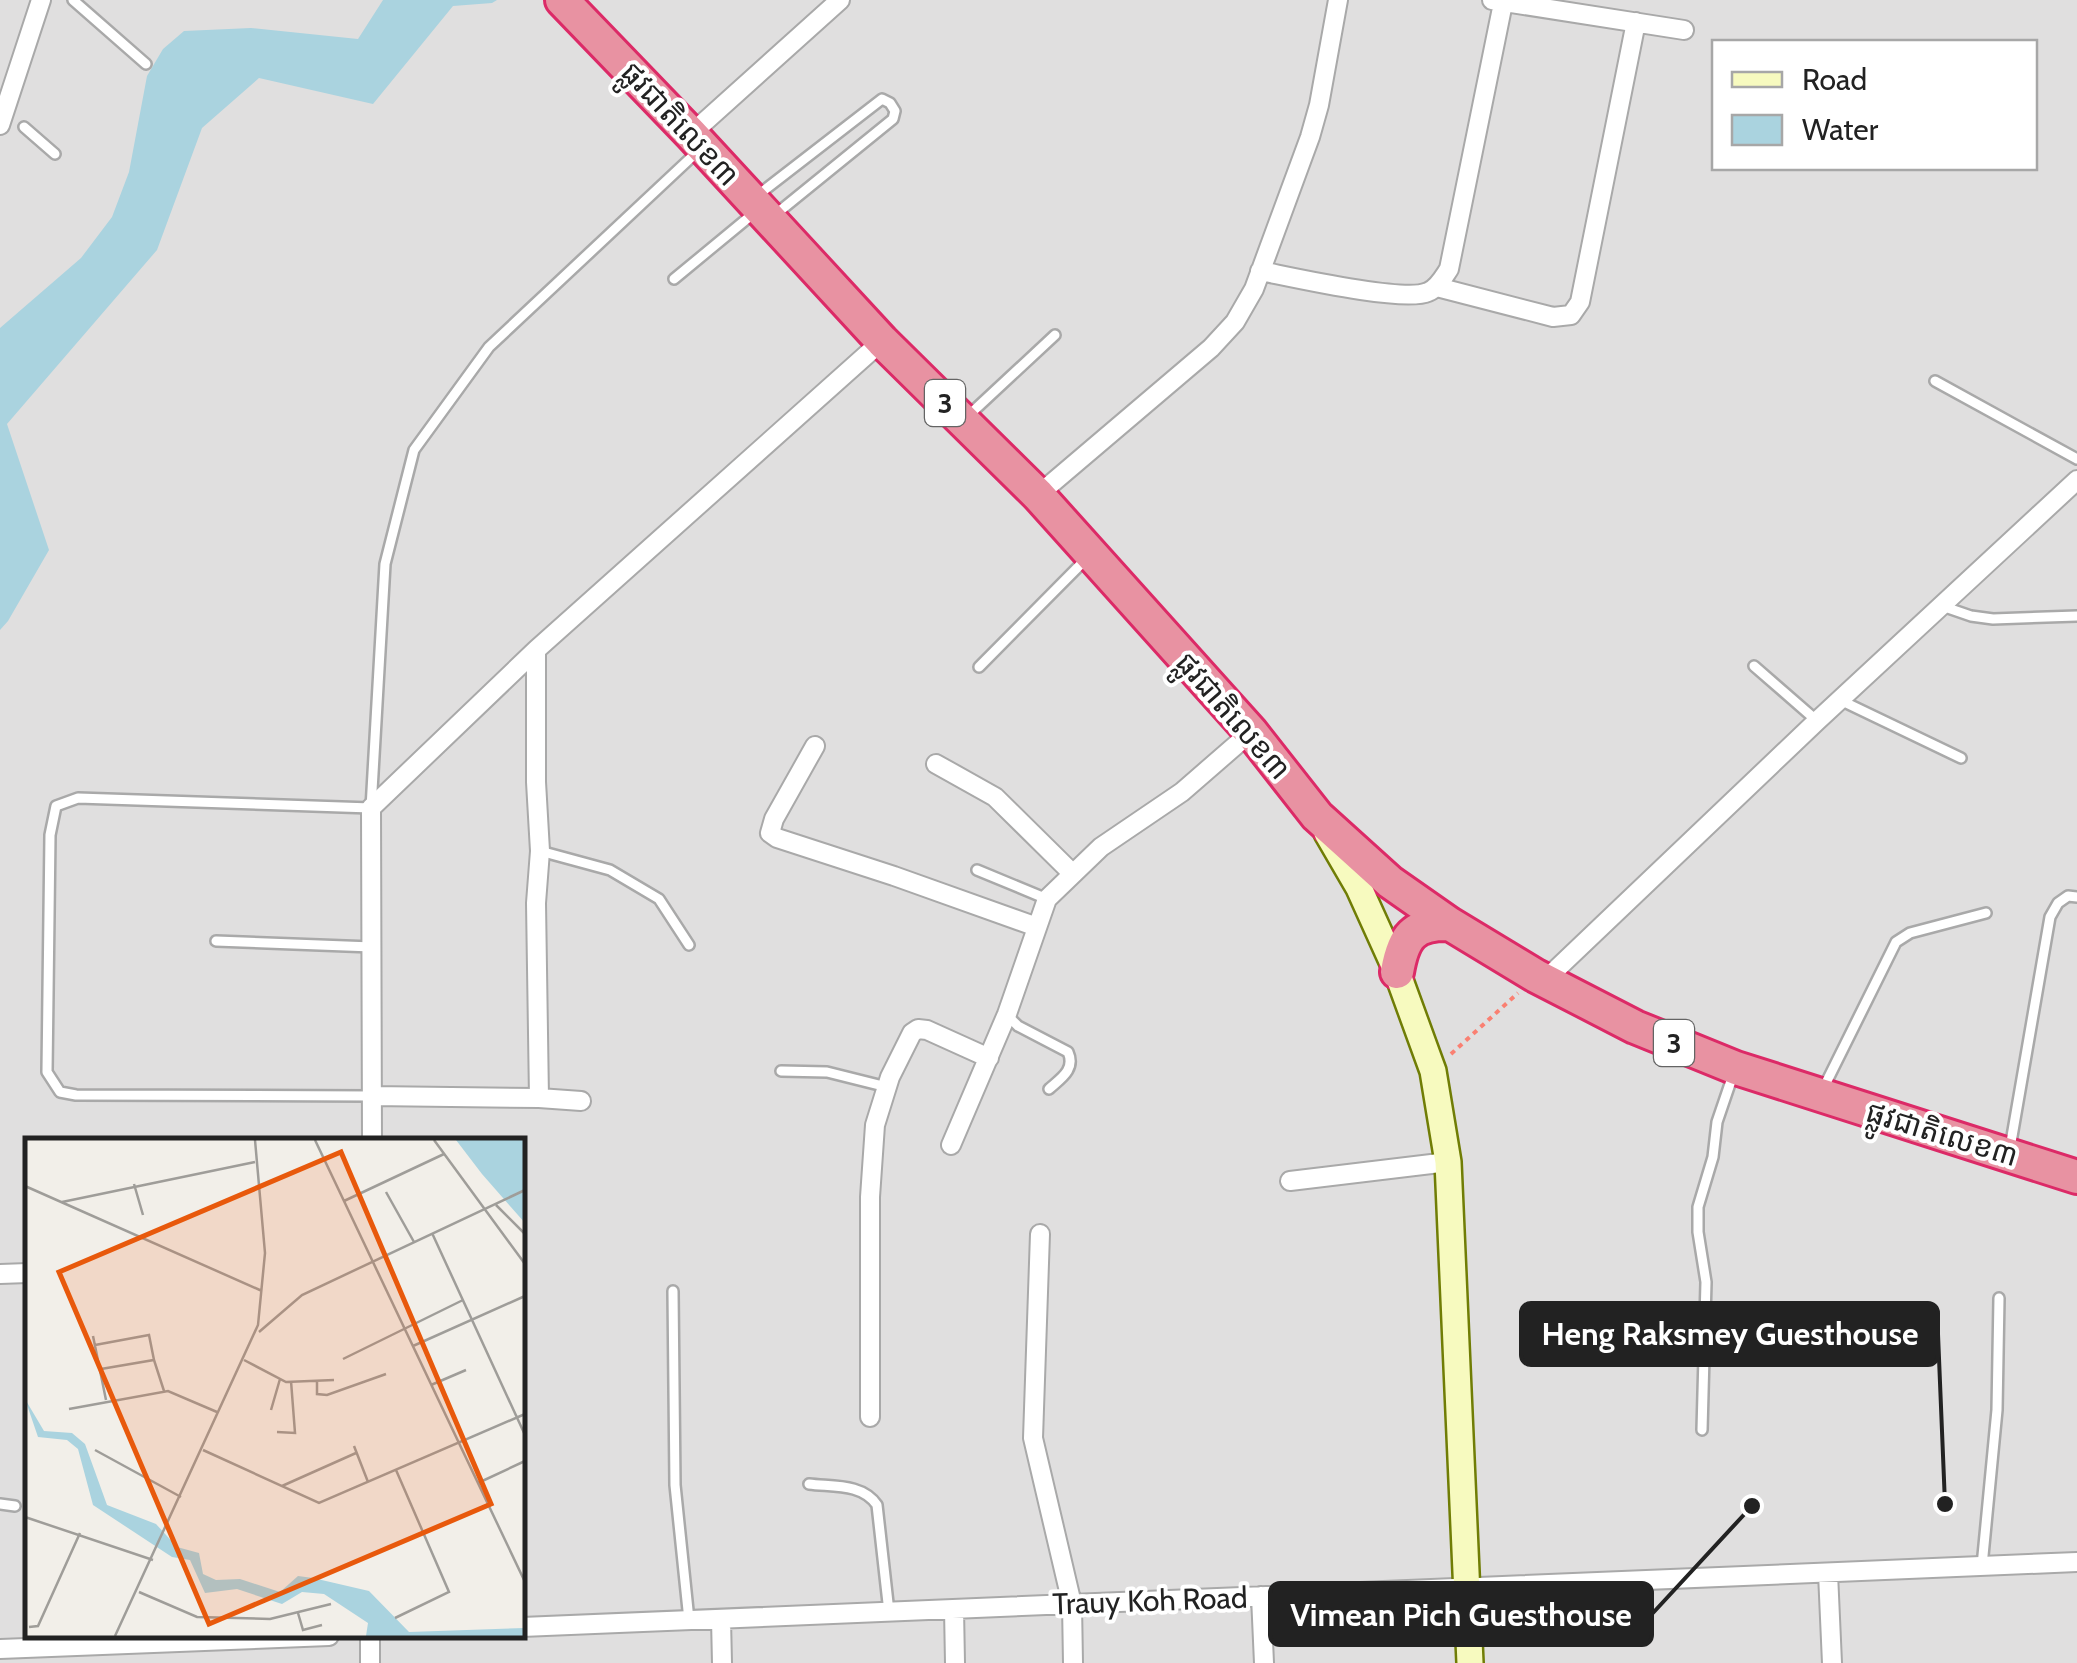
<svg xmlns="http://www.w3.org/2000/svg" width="2077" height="1663" font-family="Cabin,'Noto Sans Khmer',sans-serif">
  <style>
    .residential { fill: #e0dfdf; fill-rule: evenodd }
    .water { fill: #aad3df }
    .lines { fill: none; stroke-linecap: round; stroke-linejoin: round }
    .lane-casing { stroke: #a9a9a9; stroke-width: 14 }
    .street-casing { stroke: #a9a9a9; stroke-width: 22 }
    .secondary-casing { stroke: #707d05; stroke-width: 30 }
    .highway-casing { stroke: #dc2a67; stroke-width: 38 }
    .path { stroke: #fa8072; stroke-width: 4; stroke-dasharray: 5 5; stroke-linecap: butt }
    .lane { stroke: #fff; stroke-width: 9 }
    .street { stroke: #fff; stroke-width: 18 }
    .secondary { stroke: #f7fabf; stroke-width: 25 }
    .highway { stroke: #e892a2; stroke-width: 32 }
    .labels { text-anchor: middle; stroke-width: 8; stroke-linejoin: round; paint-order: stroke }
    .shield { fill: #fff; stroke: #646464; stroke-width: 2.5 }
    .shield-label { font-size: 28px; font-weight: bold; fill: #222 }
    .street-label { font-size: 30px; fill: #222; stroke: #fff }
    .inset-road { fill: none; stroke: #9f9d99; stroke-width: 2.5 }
    .view { fill: #e8590c; fill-opacity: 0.15; stroke: #e8590c; stroke-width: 5 }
    .inset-edge { fill: none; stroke: #222; stroke-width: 5 }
    .leader { fill: none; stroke: #222; stroke-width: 4 }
    .callout-dot { fill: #222; stroke: #fff; stroke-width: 4 }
    .callout { fill: #222; stroke: #222; stroke-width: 4 }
    .callout-label { font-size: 32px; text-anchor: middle; font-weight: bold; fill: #fff }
  </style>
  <rect width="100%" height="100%" fill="#f2efe9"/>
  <path class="residential" d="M0 0H2077V1663H0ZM1714 42H2034V168H1714ZM28 1140H522V1636H28Z"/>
  <path class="water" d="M383 0H497L492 3 453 6 373 104 259 78 202 128 157 250 7 424 49 550 8 621 0 630V328L81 258 112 217 129 172 147 76 163 49 184 31 251 28 358 39Z"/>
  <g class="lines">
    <g class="lane-casing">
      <path id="lane" d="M73 0 146 64
        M24 127 55 154
        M758 195 882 99 890 103 895 111 893 119 776 214
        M674 279 754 213
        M1935 381 2077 459
        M969 415 1055 335
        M1942 606 1971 616 1993 619 2077 616
        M1754 666 1816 720
        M979 667 1085 560
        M1840 700 1961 758
        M540 851 610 870 659 899 689 945
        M977 870 1047 899
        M216 941 372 947
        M1008 1016 1018 1026 1068 1052C1076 1070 1060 1079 1049 1089
        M781 1071 827 1072 887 1087
        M1823 1089 1896 942 1910 933 1986 913
        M372 1096 76 1095 60 1092 47 1072 50 835 56 806 78 798 371 808 385 564 414 450 489 347 697 152
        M2010 1148 2050 917 2058 903 2068 896 2077 897
        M673 1291 675 1485 689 1620
        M1702 1430 1706 1282 1698 1232V1207L1713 1157 1717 1122 1733 1075
        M809 1484C832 1487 862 1483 877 1505L889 1612
        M0 1504 15 1506
        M1982 1566 1997 1410 1999 1298"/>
    </g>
    <g class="street-casing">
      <path id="street" d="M1492 0 1684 30
        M0 125 41 0
        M691 134 840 0
        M1260 271C1291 277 1404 303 1428 292 1438 288 1443 278 1449 269L1503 3
        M1437 287 1553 317 1571 315 1580 302 1636 22
        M1038 495 1211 348 1235 322 1254 289 1310 137 1319 105 1338 0
        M536 650V782L540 851 536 903 539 1098
        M815 746 774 819 770 833 777 838 894 876 1037 927
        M936 764 995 797 1072 873
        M1544 981 1817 721 2077 480
        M372 1096 539 1098 581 1101
        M372 1140 371 808 536 650 882 341
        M951 1145 1007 1014 1047 899 1101 847 1182 792 1251 732
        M1290 1181 1448 1162
        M1040 1234 1033 1438 1072 1604 1073 1663
        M0 1274 28 1273
        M870 1417V1197L875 1125 890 1077 912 1033 918 1029 927 1030 989 1058
        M1828 1573 1832 1663
        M1261 1596 1264 1663
        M954 1609 955 1663
        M721 1619 722 1663
        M522 1627 2077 1562
        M370 1636V1663
        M0 1649 329 1636"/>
    </g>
    <g class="secondary-casing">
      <path id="secondary" d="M1327 833 1359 888 1397 972 1433 1071 1448 1162 1470 1663"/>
    </g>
    <g class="highway-casing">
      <path id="highway" d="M562 0 691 134 882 341 1038 495 1251 732 1317 816 1390 882 1450 924 1536 976 1635 1027 1736 1068 2077 1177
        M1397 972C1403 937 1413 923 1450 924"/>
    </g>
    <path class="path" d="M1451 1054 1518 993"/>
    <use href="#lane" class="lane"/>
    <use href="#street" class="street"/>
    <use href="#secondary" class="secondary"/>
    <use href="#highway" class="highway"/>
  </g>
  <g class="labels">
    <g class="shield">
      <rect x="925" y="380" width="40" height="46" rx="8"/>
      <rect x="1654" y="1020" width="40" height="46" rx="8"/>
    </g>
    <g class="shield-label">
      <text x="945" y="413">3</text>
      <text x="1674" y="1053">3</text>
    </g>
    <g class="street-label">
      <text transform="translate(680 124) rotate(47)" y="10">ផ្លូវជាតិលេខ៣</text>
      <text transform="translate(1233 716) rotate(49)" y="10">ផ្លូវជាតិលេខ៣</text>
      <text transform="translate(1942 1134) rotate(17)" y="10">ផ្លូវជាតិលេខ៣</text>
      <text transform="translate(1150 1601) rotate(-2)" y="10">Trauy Koh Road</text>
    </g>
  </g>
  <g transform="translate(25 1138)">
    <rect width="500" height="500" fill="#f2efe9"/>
    <path d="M431 2H500V85L457 36ZM0 261 19 293 47 295 60 306 82 367 131 386 152 409 174 415 178 436 191 442 215 441 255 454 273 438 288 440 344 453 384 494 500 490V498H341L343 485 299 456 277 454 257 466 212 451 180 455 165 422 147 419 68 367 53 311 42 302 13 299Z" fill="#aad3df"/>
    <path class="inset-road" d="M290 2 500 444M409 2 500 126M109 46 118 77M0 48 237 153M361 54 389 104M319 63 419 16M37 64 230 24M471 67 500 96M407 95 500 297M234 194 277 157 500 52M68 198 81 262M70 207 124 197 129 222M388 208 500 158M318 221 438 162M219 222 261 244 309 242M76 231 129 222 139 253M292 242V256L302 257 361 236M406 247 441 232M44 271 143 253 192 274M246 272 255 241M252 294 270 295 266 243M329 308 343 344M70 312 156 359M178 312 294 365 500 276M453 345 500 323M257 348 331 315M0 379 128 422M114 454 172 479 245 481 306 466M273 475 278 492 297 487M370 480 424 454 371 332M4 489 13 488 55 395M90 498 233 187 240 115 230 2"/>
    <path class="view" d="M316 14 466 366 184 486 34 134Z"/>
    <rect width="500" height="500" class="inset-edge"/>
  </g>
  <path class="leader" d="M1945 1504L1938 1334M1752 1506L1652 1614"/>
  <g class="callout-dot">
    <circle cx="1945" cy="1504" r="10"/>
    <circle cx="1752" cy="1506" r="10"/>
  </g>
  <g class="callout">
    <rect x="1521" y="1303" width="417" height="62" rx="10"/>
    <rect x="1270" y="1583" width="382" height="62" rx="10"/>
  </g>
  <g class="callout-label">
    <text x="1730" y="1345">Heng Raksmey Guesthouse</text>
    <text x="1461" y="1626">Vimean Pich Guesthouse</text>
  </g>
  <rect x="1712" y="40" width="325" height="130" fill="#ffffff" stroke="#a7a7a7" stroke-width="2.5"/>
  <rect x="1732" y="72" width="50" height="15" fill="#f7fabf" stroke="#a7a7a7" stroke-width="2.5"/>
  <text x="1802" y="90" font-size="30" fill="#222222">Road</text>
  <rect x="1732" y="115" width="50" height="30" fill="#aad3df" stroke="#a7a7a7" stroke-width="2.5"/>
  <text x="1802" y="140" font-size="30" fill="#222222">Water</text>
</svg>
